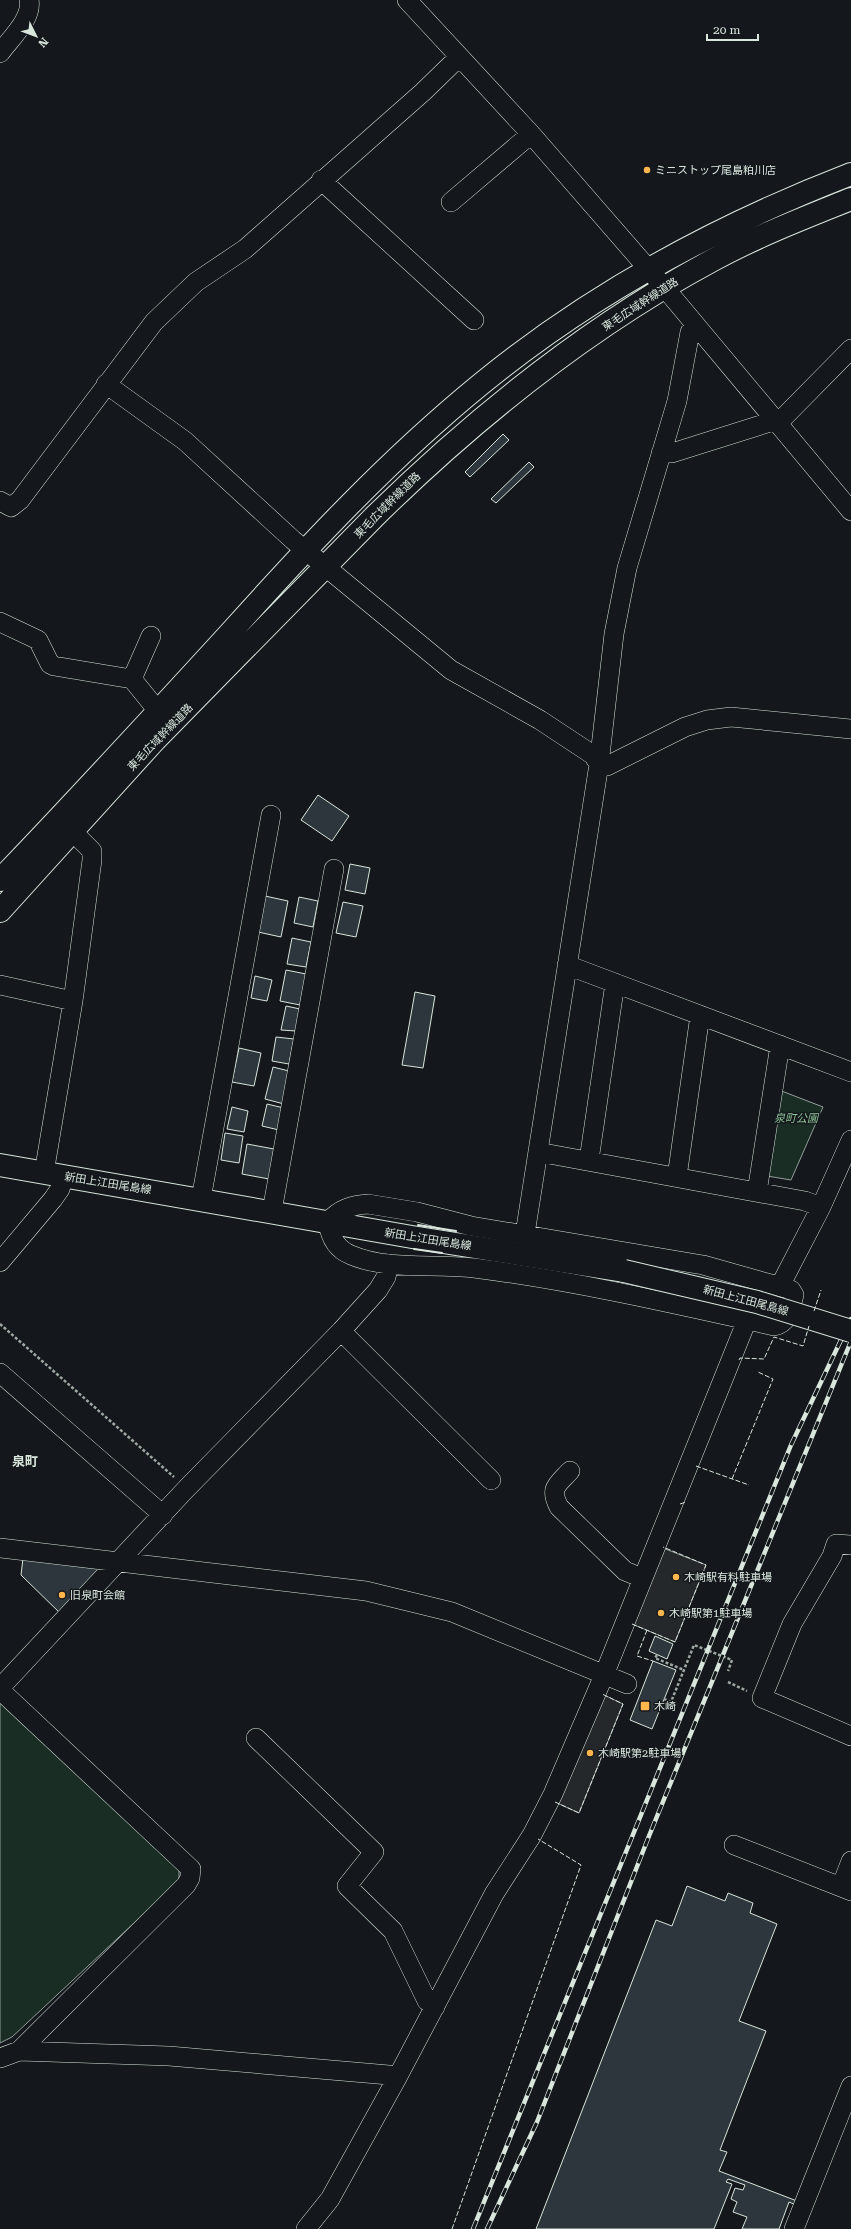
<svg xmlns="http://www.w3.org/2000/svg" width="851" height="2229" font-family="'Roboto Serif','Noto Sans JP',serif">
  <style>
    .green { fill: #1a2d24; stroke: #939e99 }
    .parking { fill: #24282b; stroke: #939e99 }
    .building { fill: #2c363c; stroke: #d8e6dc }
    .lines { fill: none; stroke-linecap: round; stroke-linejoin: round }
    .minor-casing { stroke: #d8e6dc; stroke-width: 20 }
    .major-casing { stroke: #d8e6dc; stroke-width: 24 }
    .highway-casing { stroke: #d8e6dc; stroke-width: 24 }
    .path { stroke: #9da8a2; stroke-width: 2.5; stroke-dasharray: 3 2; stroke-linecap: butt }
    .minor { stroke: #14181c; stroke-width: 19 }
    .major { stroke: #14181c; stroke-width: 22 }
    .highway { stroke: #14181c; stroke-width: 22 }
    .rail-casing { stroke: #d8e6dc; stroke-width: 4.5 }
    .rail { stroke: #14181c; stroke-width: 3; stroke-dasharray: 9; stroke-linecap: butt }
    .major-bridge-casing { stroke: #d8e6dc; stroke-width: 24; stroke-linecap: butt }
    .major-bridge { stroke: #14181c; stroke-width: 22 }
    .fence { stroke: #d8e6dc; stroke-width: 1; stroke-dasharray: 5 2; stroke-linecap: butt }
    .wall { stroke: #d8e6dc; stroke-width: 2 }
    .poi-dot { fill: #ffb74d; stroke: #14181c; stroke-width: 1.5 }
    .labels { text-anchor: middle; stroke-width: 3; stroke-linejoin: round; paint-order: stroke }
    .poi-label { font-size: 11px; fill: #d8e6dc; stroke: #14181c; text-anchor: start }
    .street-label { font-size: 11px; fill: #d8e6dc; stroke: #14181c }
    .park-label { font-size: 11px; font-style: italic; fill: #8ac095; stroke: #14181c }
    .quarter-label { font-size: 13px; font-weight: bold; fill: #d8e6dc; stroke: #14181c }
  </style>
  <rect width="100%" height="100%" fill="#14181c"/>
  <path class="green" d="M779 1090 823 1107 791 1180 767 1176Z
    M0 1698 179 1868V1881L12 2037 0 2043Z"/>
  <path class="parking" d="M663 1548 706 1565 675 1642 632 1624Z
    M602 1694 623 1704 579 1813 555 1802Z"/>
  <path class="building" d="M503 434 509 440 470 477 465 472Z
    M529 462 534 467 496 503 491 499Z
    M318 795 349 816 332 841 301 820Z
    M350 864 370 868 365 894 345 890Z
    M265 896 288 901 281 937 258 932Z
    M299 897 318 901 313 927 294 923Z
    M343 902 363 906 356 937 336 933Z
    M292 938 311 942 306 967 287 964Z
    M286 970 306 974 300 1005 280 1001Z
    M255 976 272 980 267 1001 251 998Z
    M415 992 435 996 423 1068 402 1065Z
    M286 1006 300 1009 296 1031 281 1030Z
    M276 1037 294 1039 289 1064 272 1061Z
    M239 1048 261 1053 254 1086 232 1082Z
    M273 1067 293 1072 284 1104 265 1099Z
    M267 1104 284 1108 279 1130 262 1126Z
    M232 1107 248 1111 244 1132 227 1129Z
    M225 1133 243 1136 239 1163 221 1160Z
    M247 1144 274 1149 269 1179 242 1174Z
    M23 1558 108 1568 62 1615 21 1575Z
    M655 1636 673 1644 667 1659 649 1651Z
    M653 1661 676 1670 652 1729 630 1720Z
    M687 1886 725 1901 728 1893 753 1903 750 1913 777 1924 739 2021 766 2031 720 2150 727 2152 719 2171 797 2201 796 2205 789 2202 779 2229H742L747 2217 733 2212 737 2202 731 2199 735 2188 743 2190 745 2185 728 2179 726 2182 732 2184 714 2229H536L656 1920 672 1926Z"/>
  <g class="lines">
    <g class="minor-casing">
      <path id="minor" d="M407 0 531 134 664 287 851 511
        M0 53C10 39 33 18 29 0
        M321 180 474 320
        M451 202 531 134
        M106 384 185 441 293 540 451 670 540 720 593 755 599 764 607 766 685 727 707 720 731 717 851 729
        M661 453H672L783 418 851 349
        M0 501 11 507 20 500 154 322 196 282 245 249 423 92 459 57
        M0 622 38 640 50 664 54 666 132 679 158 711
        M132 679 151 636
        M567 965 851 1072
        M0 985 73 1001
        M538 1152 805 1201 821 1207
        M589 1160 615 983
        M44 1173 73 1001 92 860V851L72 831
        M677 1177 700 1015
        M757 1192 780 1045
        M201 1199 271 815
        M368 1204 417 1212 471 1226 703 1265 785 1288 791 1290 794 1295C790 1309 789 1323 774 1326 675 1304 575 1281 474 1268 434 1263 389 1271 351 1255 336 1249 330 1237 328 1222 339 1209 352 1205 368 1204Z
        M272 1211 334 869
        M525 1234 599 764 614 634 627 568 677 401 690 332 696 327
        M0 1262 53 1199 60 1189 64 1176
        M780 1286 821 1207 851 1140
        M341 1331 491 1480
        M0 1373 163 1515
        M570 1471C557 1485 549 1488 559 1507L625 1571 642 1578
        M851 1545 836 1544 832 1556 792 1624 762 1698 851 1736
        M0 1548 366 1591 452 1612 627 1684
        M0 1688 187 1488 341 1331 378 1290 386 1277 389 1264
        M0 1690 191 1869 190 1878 186 1885 19 2051
        M256 1738 374 1852 347 1886 393 1931 427 2001 435 2007
        M734 1845 851 1891
        M841 1887 851 1861
        M0 2058 19 2051 169 2056 389 2075 397 2078
        M306 2229 330 2199 397 2078 494 1894 532 1835 553 1794 604 1675 747 1320
        M794 2229 851 2086"/>
    </g>
    <g class="major-casing">
      <path id="major" d="M0 1165 412 1237 624 1271"/>
    </g>
    <g class="highway-casing">
      <path id="highway" d="M0 880C78 799 154 716 230 633 309 545 389 459 481 384 591 294 719 225 851 174
        M0 911 155 740 375 516C476 417 588 327 713 260 757 236 804 218 851 199"/>
    </g>
    <path class="path" d="M0 1324 174 1477
      M657 1655 655 1658 684 1670
      M728 1682 747 1691
      M664 1699 671 1702 694 1645 732 1660 728 1671"/>
    <use href="#minor" class="minor"/>
    <use href="#major" class="major"/>
    <use href="#highway" class="highway"/>
    <g class="rail-casing">
      <path id="rail" d="M473 2229 791 1445 851 1319
        M487 2229 537 2122 649 1836 851 1341"/>
    </g>
    <use href="#rail" class="rail"/>
    <g class="major-bridge-casing">
      <path id="major-bridge" d="M624 1271 757 1302 851 1331"/>
    </g>
    <use href="#major-bridge" class="major-bridge"/>
    <path class="fence" d="M814 1311 821 1290
      M739 1360 740 1358 764 1359 774 1337 803 1346 809 1326
      M696 1466 749 1485
      M732 1479 773 1379 758 1372
      M680 1504 686 1502
      M632 1624 675 1642 706 1565 663 1547
      M647 1630 637 1656 653 1661
      M555 1802 579 1813 623 1704 602 1694
      M452 2229 581 1865 538 1839"/>
    <path class="wall" d="M418 1225 456 1231
      M414 1249 442 1253"/>
  </g>
  <g class="poi-dot">
    <circle cx="647" cy="170" r="4"/>
    <circle cx="676" cy="1577" r="4"/>
    <circle cx="62" cy="1595" r="4"/>
    <circle cx="661" cy="1613" r="4"/>
    <rect x="640" y="1701" width="10" height="10" rx="2"/>
    <circle cx="590" cy="1753" r="4"/>
  </g>
  <g class="labels">
    <g class="poi-label">
      <text x="655" y="174">ミニストップ尾島粕川店</text>
      <text x="684" y="1581">木崎駅有料駐車場</text>
      <text x="70" y="1599">旧泉町会館</text>
      <text x="669" y="1617">木崎駅第1駐車場</text>
      <text x="654" y="1710">木崎</text>
      <text x="598" y="1757">木崎駅第2駐車場</text>
    </g>
    <g class="street-label">
      <text transform="translate(640 304) rotate(-33)" y="4">東毛広域幹線道路</text>
      <text transform="translate(387 505) rotate(-45)" y="4">東毛広域幹線道路</text>
      <text transform="translate(160 737) rotate(-46)" y="4">東毛広域幹線道路</text>
      <text transform="translate(108 1183) rotate(9)" y="4">新田上江田尾島線</text>
      <text transform="translate(428 1239) rotate(9)" y="4">新田上江田尾島線</text>
      <text transform="translate(746 1300) rotate(15)" y="4">新田上江田尾島線</text>
    </g>
    <g class="park-label">
      <text x="796" y="1122">泉町公園</text>
    </g>
    <g class="quarter-label">
      <text x="25" y="1466">泉町</text>
    </g>
  </g>
  <g transform="translate(36 36) rotate(132)" stroke="#14181c" stroke-width="3" paint-order="stroke">
  <path d="M0-3L7 15L0 10L-7 15Z" fill="#d8e6dc"/>
  <text y="-6" font-size="11" font-weight="bold" text-anchor="middle" fill="#d8e6dc">N</text>
  </g>
  <path d="M707 34v6h51v-6" fill="none" stroke="#d8e6dc" stroke-width="2"/>
  <text x="713" y="34" font-size="12" fill="#d8e6dc" stroke="#14181c" stroke-width="3" paint-order="stroke">20 m</text>
</svg>
